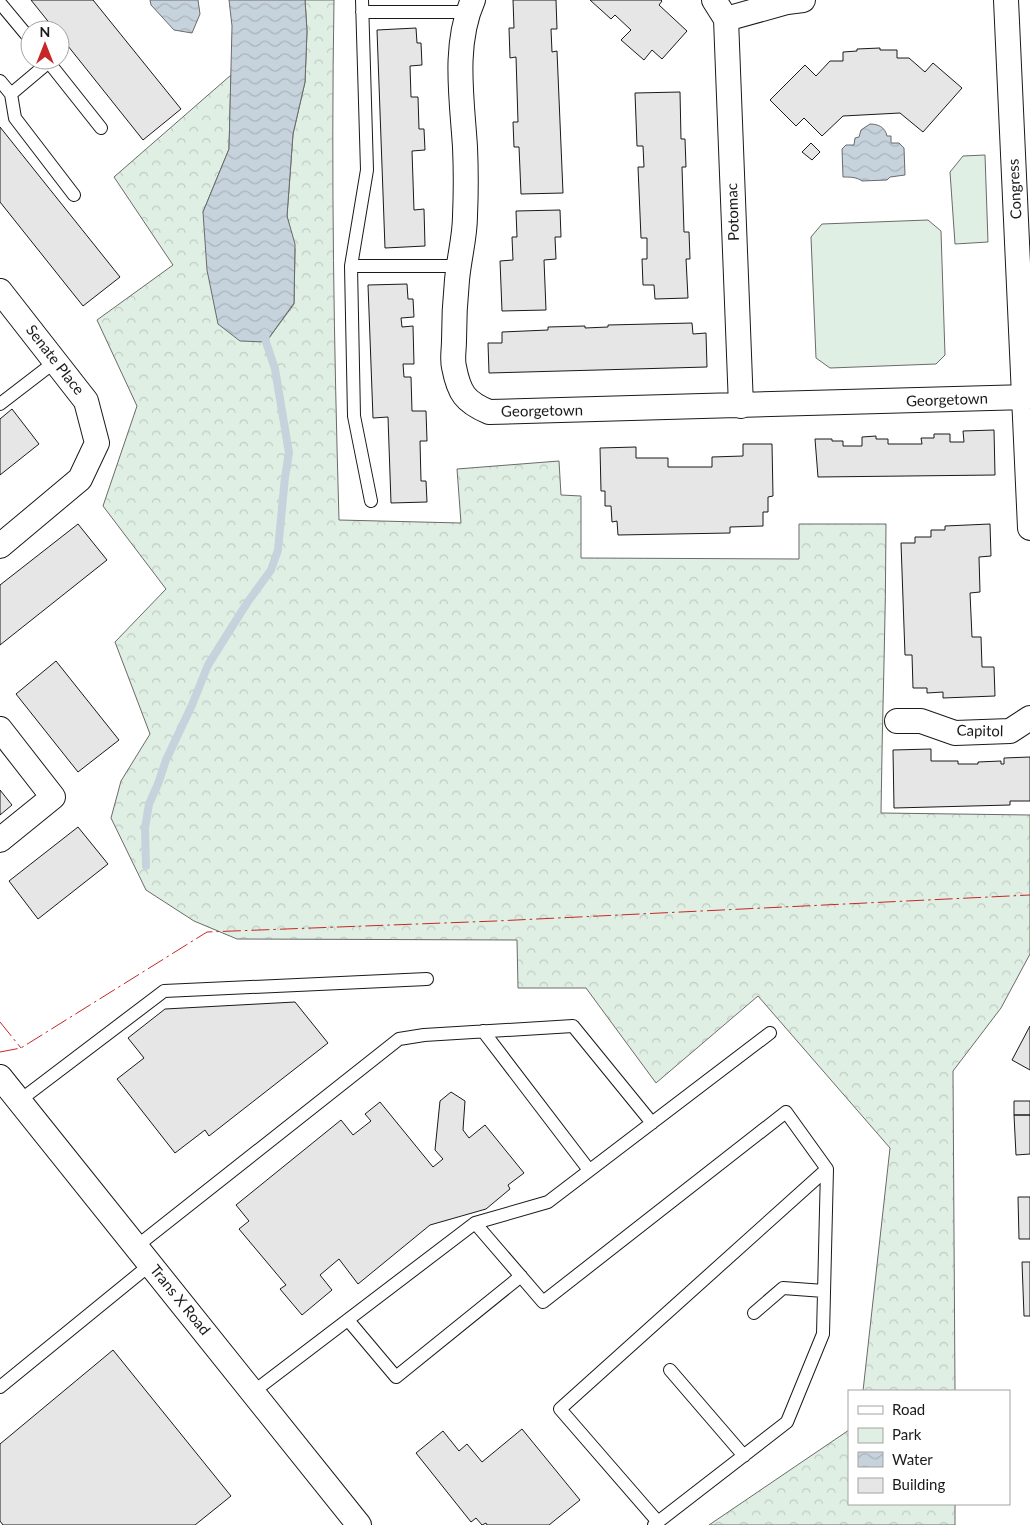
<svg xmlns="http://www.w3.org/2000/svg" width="1030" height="1525" font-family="Lato,sans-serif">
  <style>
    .forest { fill: url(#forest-crowns); stroke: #6a6a6a }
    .park { fill: #e0efe3; stroke: #6a6a6a }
    .water { fill: url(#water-waves); stroke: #6a6a6a }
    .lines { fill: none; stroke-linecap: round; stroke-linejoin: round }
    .stream { stroke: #c6d2dc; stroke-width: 8 }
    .building { fill: #e6e6e6; stroke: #1a1a1a }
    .lane-casing { stroke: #1a1a1a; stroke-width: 14 }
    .street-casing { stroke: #1a1a1a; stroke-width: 26 }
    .lane { stroke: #fff; stroke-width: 12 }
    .street { stroke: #fff; stroke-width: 24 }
    .power { stroke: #c62828; stroke-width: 1; stroke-dasharray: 18 4 2.5 4; stroke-linecap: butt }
    .labels { text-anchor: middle; stroke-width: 4; stroke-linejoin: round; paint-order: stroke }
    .street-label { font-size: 15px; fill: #1a1a1a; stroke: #fff }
  </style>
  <defs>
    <pattern id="forest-crowns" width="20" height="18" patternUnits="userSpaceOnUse" patternTransform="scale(1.25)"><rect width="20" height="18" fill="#e0efe3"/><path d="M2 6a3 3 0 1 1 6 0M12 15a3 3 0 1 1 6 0" fill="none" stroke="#c0ccc2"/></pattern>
    <pattern id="water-waves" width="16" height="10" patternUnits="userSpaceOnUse" patternTransform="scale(1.25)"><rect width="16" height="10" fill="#c6d2dc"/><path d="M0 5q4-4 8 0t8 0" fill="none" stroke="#aab4bc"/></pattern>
  </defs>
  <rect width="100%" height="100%" fill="#fff"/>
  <path class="forest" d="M305 0H334C331 174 334 347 339 520L461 523 457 469 559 461 561 495 581 496V558L799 559V524H886C886 621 882 717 881 813L1030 815V954L1001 1008 953 1071 955 1391H863L890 1148 758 996 656 1083 586 988H518L517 940 237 939 194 921 146 890 111 818 121 781 150 734 115 642 166 589 103 506 137 406 97 320 173 265 114 177 231 75 229 149 203 212 266 342 294 304 295 249 287 216 293 134 305 82 307 31Z
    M849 1430V1504H955V1525H709Z"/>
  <path class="park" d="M985 155 988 242 955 244 950 172 963 156Z
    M928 220 941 231 945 355 936 364 830 368 816 358 811 237 822 224Z"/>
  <path class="water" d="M150 0H198L200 14 192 33 174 30 151 5Z
    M229 0H305L307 31 305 82 293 134 287 216 295 244 294 303 266 342 240 341 218 324 207 270 203 212 229 149 232 26Z
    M870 124C878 124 885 127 887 136H891V143H899L904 148 905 175 890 177 887 180 862 181C857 177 849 177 843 177L842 149 846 145H854L855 138 859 137 861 130Z"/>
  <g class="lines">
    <path class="stream" d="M146 866 145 828 149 804 158 784 166 760 192 705 208 665 247 603 271 570 278 550 285 477 289 453 275 369 266 342 265 333"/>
  </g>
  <path class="building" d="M31 0H93L181 109 143 140 60 36V30H55Z
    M513 0H556L557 29H551L552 52 557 51 563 193 521 194 519 147H514L513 122H518L516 57 510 58 509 28H514Z
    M590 0H661L662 1 659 5 687 31 662 59 652 50 644 60 621 40 631 30 615 15 611 19Z
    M416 28 417 43H421L422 65 410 66 411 97H418L419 129H424L425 150 412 151 414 210 424 209 425 246 385 248 377 30Z
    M880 48V50H897V58H909L925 72 933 63 962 88 923 132 900 113 843 116 822 136 804 118 796 126 770 100 805 65 816 76 830 61H843V52L857 51V49Z
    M680 92 681 139H685L686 167H682L684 232H689L690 259H686L688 298 655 299 654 285H643L642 259H647V238H641L638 167H644L643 146H637L635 93Z
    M0 127 120 277 83 306 0 202Z
    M811 143 820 152 812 160 802 152Z
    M560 210 561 237H555L556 259 544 260 546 310 502 311 500 261 513 260 512 237H517L516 211Z
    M407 284 408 299H413L414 317 401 318 402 327 413 326 414 364H403L404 377H411L412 411H426L427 441H420L421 481H426L427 502 391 503 388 417 373 418 368 285Z
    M692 323 693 334 706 333 707 367 489 373 488 343H502V332L548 330V327L585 326V328L608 327V325Z
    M12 409 39 444 0 475V419Z
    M994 430 995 475 818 477 815 439H832V441H843V446H862V437L876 436V439H888V444H922L921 438H934V434H950V442H964L963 431Z
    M743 444H772L773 496 768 497V512H763V526L730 527V533L618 535 617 521 612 522 611 506H605V491H601L600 448 636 447V458H668V467H712V457L743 456Z
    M78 524 107 560 0 645V585Z
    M990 524 991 556 979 557 980 592 970 593 972 637H981L982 667H994L995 696 943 698V692L927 693V688H913L912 655H905L901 543H915V537H931V530H945V526Z
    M56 661 119 740 78 772 16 694Z
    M931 749V761H958V764H978V762L1001 761V764H1004V758L1030 757V801H1010V805L894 808 893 750Z
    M0 790 12 805 0 815Z
    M78 827 108 864 38 919 9 881Z
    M295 1002 328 1043 209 1136 205 1130 175 1153 117 1079 144 1058 128 1038 165 1009Z
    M1030 1026V1070L1012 1060Z
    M451 1092 465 1101 463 1130 469 1138 485 1125 524 1173 508 1185 510 1189 486 1209 430 1225 358 1284 339 1259 320 1275 332 1290 302 1315 280 1289 286 1285 239 1229 249 1221 236 1205 341 1120 353 1135 371 1121 365 1114 380 1102 433 1167 443 1159 435 1150 440 1101Z
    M1014 1101H1030V1115H1014Z
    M1014 1115H1030V1154L1016 1155Z
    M1018 1197H1030V1239H1019Z
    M1022 1262H1030V1316H1024Z
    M113 1350 231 1496 195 1525H3L0 1521V1444Z
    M522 1429 580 1500 549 1525H487L486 1523 482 1525 476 1518 471 1522 416 1453 443 1431 459 1451 467 1444 482 1462Z"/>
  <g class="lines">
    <g class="lane-casing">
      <path id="lane" d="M362 0 367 170 351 266H459
        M0 3 30 39
        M362 12H468
        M47 60 101 128
        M0 81 11 94 15 118 74 195
        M11 94 49 62
        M351 266 354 416 371 501
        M0 404 56 361
        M483 1031 589 1170
        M19 1101 164 991 427 979
        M475 1223 548 1202 770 1033
        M137 1246 399 1039 424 1035 573 1026 652 1123
        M754 1313 783 1288 824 1291
        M348 1320 396 1377 521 1276
        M670 1370 744 1456
        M0 1387 151 1264
        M253 1392 475 1223 543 1302 786 1112 827 1169 823 1334 787 1422 654 1525
        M658 1522 560 1409 827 1169"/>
    </g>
    <g class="street-casing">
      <path id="street" d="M473 0C453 45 462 99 465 147 466 169 466 193 465 216 465 237 459 258 457 280 455 300 454 320 454 341 454 349 452 359 454 367 459 393 465 402 489 412L1025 397
        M714 0 726 19 787 2 803 0
        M1006 0 1030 528
        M726 19 741 406
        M0 291 86 401 97 443 80 479 0 546
        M897 721H921L955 733 1010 731 1030 718
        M0 729 53 797 0 840
        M0 1077 359 1525"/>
    </g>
    <use href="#lane" class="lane"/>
    <use href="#street" class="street"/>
    <path class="power" d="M0 1022 21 1048
      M0 1052 21 1048 207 932 496 921 1030 895"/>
  </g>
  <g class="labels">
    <g class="street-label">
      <text transform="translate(1015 189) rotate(-93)" y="5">Congress</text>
      <text transform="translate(733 212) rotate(-92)" y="5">Potomac</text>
      <text transform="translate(55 360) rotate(52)" y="5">Senate Place</text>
      <text transform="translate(947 400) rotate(-2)" y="5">Georgetown</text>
      <text transform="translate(542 411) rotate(-1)" y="5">Georgetown</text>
      <text transform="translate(980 731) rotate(1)" y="5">Capitol</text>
      <text transform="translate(180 1300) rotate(51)" y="5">Trans X Road</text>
    </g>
  </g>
  <rect x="848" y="1390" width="162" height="115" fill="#ffffff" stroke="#a3a3a3"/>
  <rect x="858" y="1406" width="25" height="8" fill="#ffffff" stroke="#a3a3a3"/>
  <text x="892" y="1415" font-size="15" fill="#1a1a1a">Road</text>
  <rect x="858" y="1428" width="25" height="15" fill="#e0efe3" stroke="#a3a3a3"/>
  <text x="892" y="1440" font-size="15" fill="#1a1a1a">Park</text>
  <rect x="858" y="1452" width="25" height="15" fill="url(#water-waves)" stroke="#a3a3a3"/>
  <text x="892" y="1465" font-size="15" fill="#1a1a1a">Water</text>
  <rect x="858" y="1478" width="25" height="15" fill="#e6e6e6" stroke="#a3a3a3"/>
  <text x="892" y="1490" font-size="15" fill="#1a1a1a">Building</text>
  <g transform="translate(45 45)"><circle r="24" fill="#ffffff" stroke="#a3a3a3"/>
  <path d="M0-4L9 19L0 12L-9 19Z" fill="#c62828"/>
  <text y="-8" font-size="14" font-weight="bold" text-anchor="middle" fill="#1a1a1a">N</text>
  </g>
</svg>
